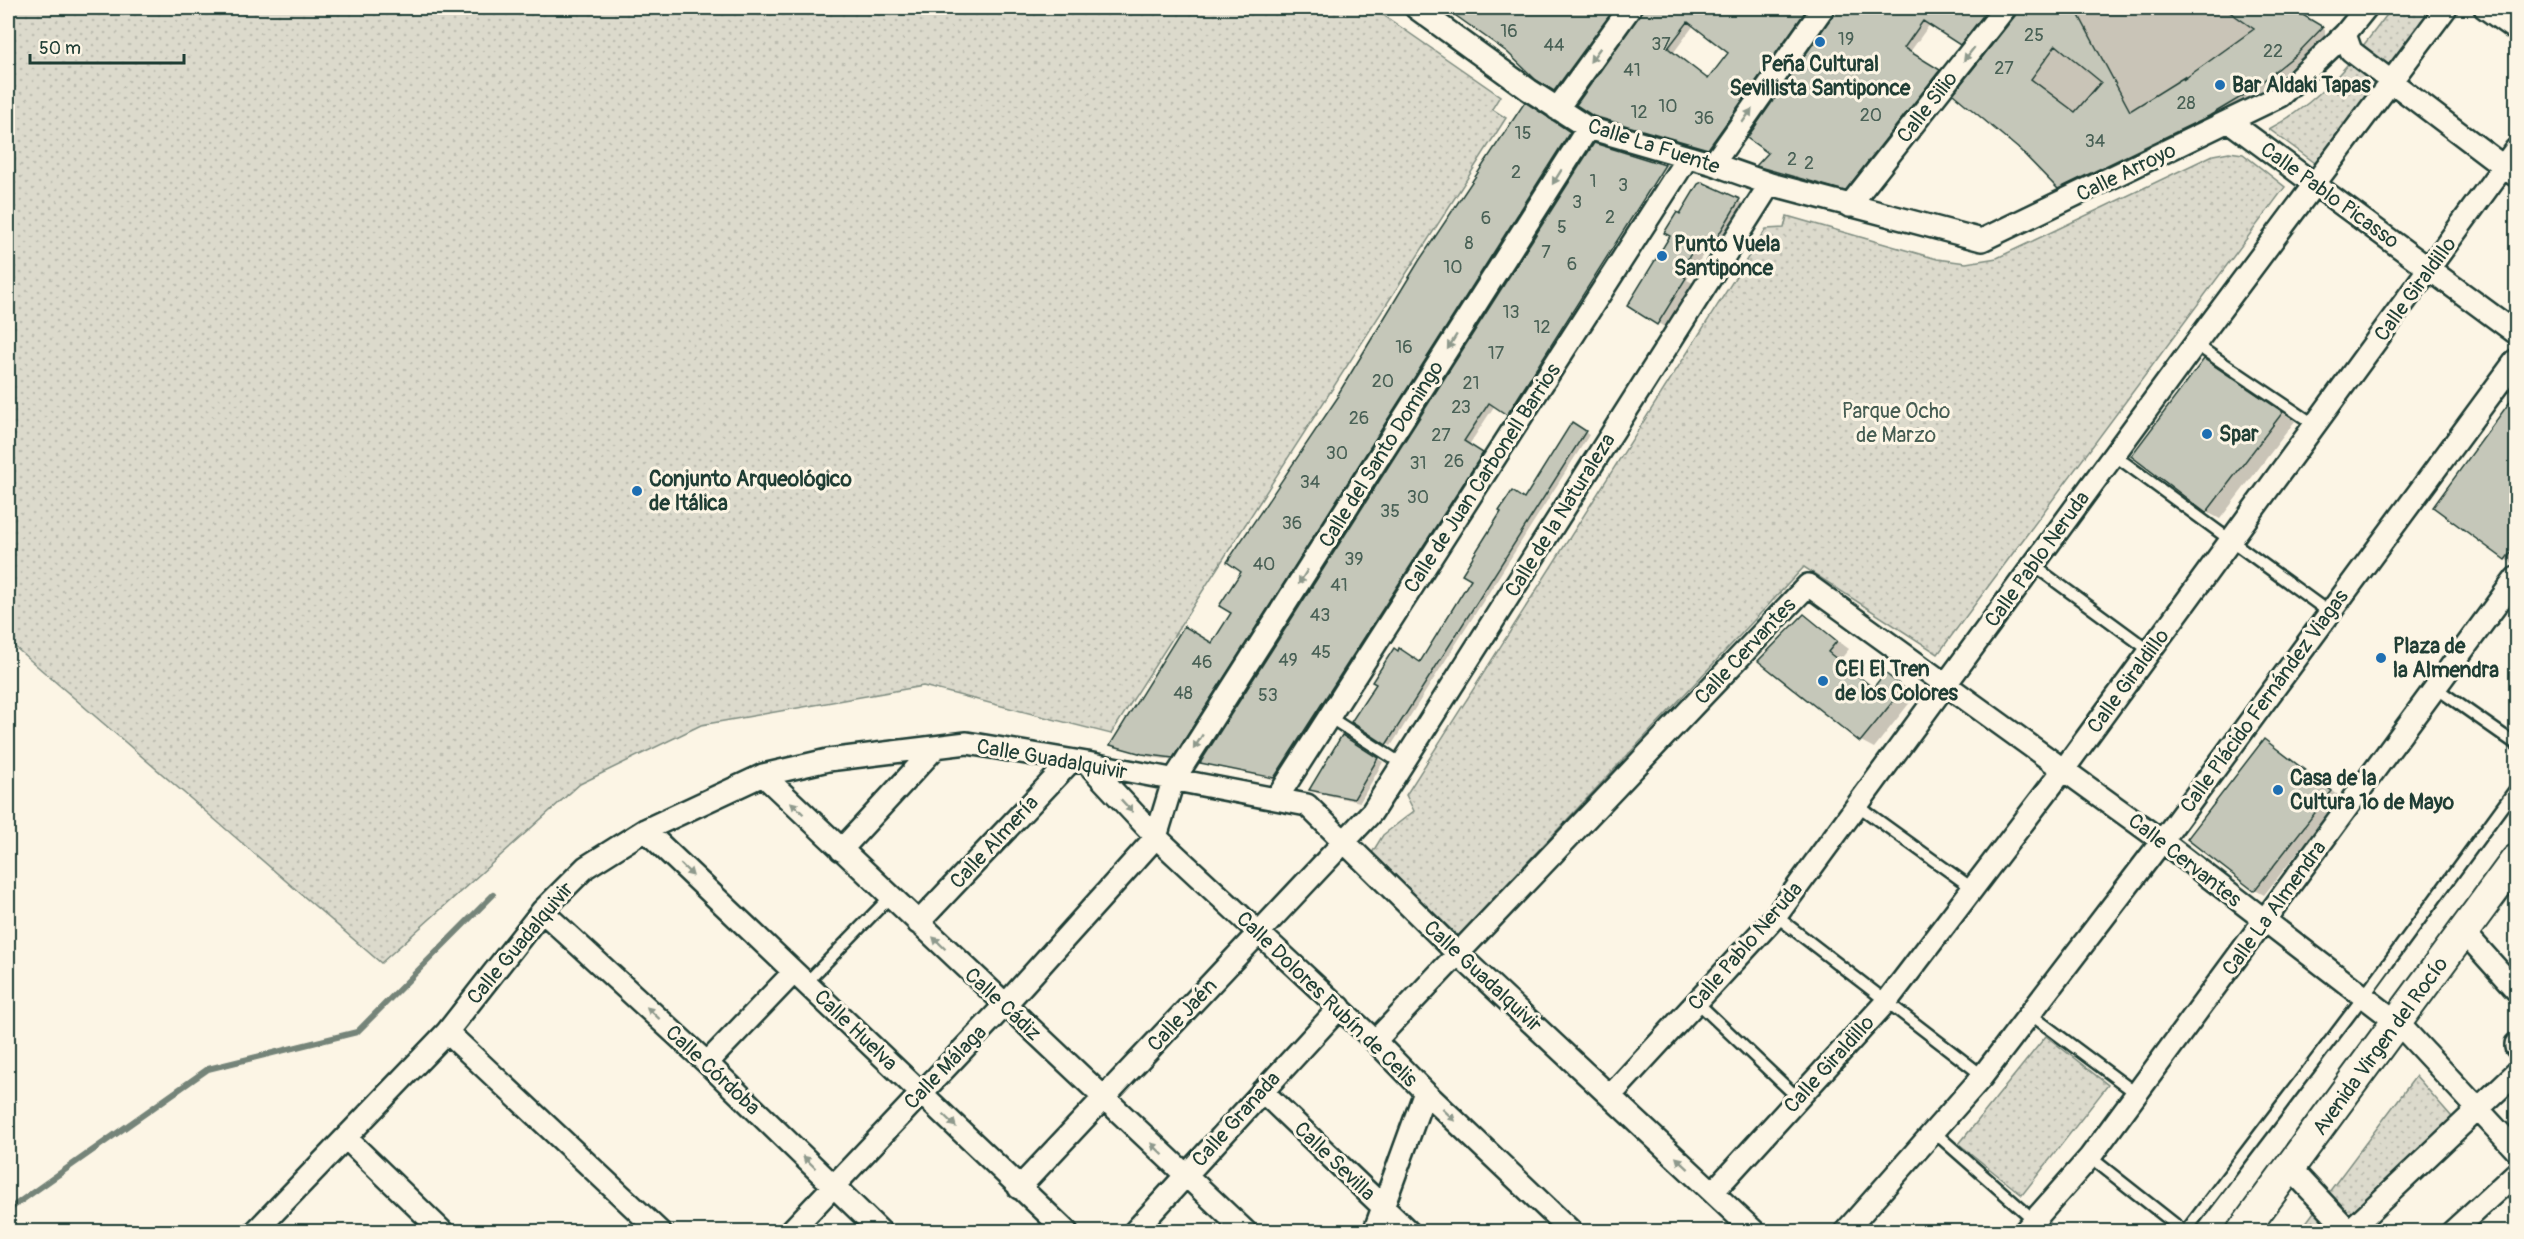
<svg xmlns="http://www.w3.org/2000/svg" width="2524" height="1239" font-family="Pangolin,sans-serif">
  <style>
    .park { fill: url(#park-dots); stroke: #7e8c80; stroke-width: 1.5 }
    .shadow { fill: #0003; fill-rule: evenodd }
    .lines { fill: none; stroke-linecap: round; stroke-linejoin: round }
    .stream { stroke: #758479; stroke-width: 6 }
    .building { fill: #c5c7b9; stroke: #1f3d34; stroke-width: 1.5; fill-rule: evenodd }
    .lane-casing { stroke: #1f3d34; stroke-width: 15 }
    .street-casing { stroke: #1f3d34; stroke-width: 26 }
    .secondary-casing { stroke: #1f3d34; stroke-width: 34 }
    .lane { stroke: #fcf5e5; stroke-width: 10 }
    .street { stroke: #fcf5e5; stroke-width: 21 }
    .secondary { stroke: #fcf5e5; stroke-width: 30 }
    .oneway { fill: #8e998c }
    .poi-dot { fill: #1f6fb2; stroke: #fcf5e5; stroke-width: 2 }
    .labels { text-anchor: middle; stroke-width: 6; stroke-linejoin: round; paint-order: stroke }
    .number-label { font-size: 18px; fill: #486055 }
    .poi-label { font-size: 21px; font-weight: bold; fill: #1f3d34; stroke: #fcf5e5; text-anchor: start }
    .street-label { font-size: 21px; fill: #1f3d34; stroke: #fcf5e5 }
    .park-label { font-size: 21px; fill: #455c52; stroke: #fcf5e5 }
  </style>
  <defs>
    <pattern id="park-dots" width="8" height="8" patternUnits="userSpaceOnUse" patternTransform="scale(1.5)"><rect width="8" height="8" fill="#dcdacc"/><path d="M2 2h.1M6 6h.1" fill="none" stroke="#bcbcb0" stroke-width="1.8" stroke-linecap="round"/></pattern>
  </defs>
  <rect width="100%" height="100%" fill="#fcf5e5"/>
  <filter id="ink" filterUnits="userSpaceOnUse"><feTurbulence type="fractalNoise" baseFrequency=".0167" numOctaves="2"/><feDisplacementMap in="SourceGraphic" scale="12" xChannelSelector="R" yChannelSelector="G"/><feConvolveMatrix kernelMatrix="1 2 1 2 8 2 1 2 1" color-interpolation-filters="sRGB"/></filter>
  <g filter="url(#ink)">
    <path class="park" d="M8 8H1373L1500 96 1492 109 1506 118 1111 734 923 686 701 725 580 784 381 963 8 641Z
      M2392 8H2441L2322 168 2269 129C2323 101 2357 55 2392 8Z
      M2229 152 2243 154 2285 187 1938 654 1804 567 1458 936 1372 853 1383 835 1414 811 1406 795 1766 229 1784 228 1787 216 1937 259 1966 263 1997 258 2213 155Z
      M2046 1036 2108 1085 2022 1195 1959 1144Z
      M2416 1076 2458 1124 2339 1231 2299 1232Z"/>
    <path class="shadow" d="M1447 8H1624L1561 94 1537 78 1508 51Z
      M1643 8H1817L1715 152 1602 119 1578 105 1642 16ZM1694 25 1730 53 1709 80 1674 52Z
      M1836 8H1998L1967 48 1930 24 1910 52 1945 75 1852 193 1758 165 1771 153 1835 16Z
      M2018 8H2290L2325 29V35L2305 56 2255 96 2216 119 2066 192 2059 188 2021 149Z
      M2508 8H2516V14Z
      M1532 108 1576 137 1180 761 1150 757 1112 745 1213 644Z
      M1594 145 1495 405 1469 445 1488 457 1281 781 1208 765 1202 762Z
      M1666 167 1670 170 1514 417 1510 414Z
      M1702 184 1749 206 1722 251 1710 244 1687 280 1695 284 1668 329 1629 306 1672 236 1680 216Z
      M2217 369 2295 421 2220 519 2207 512Z
      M2516 389V565L2505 559 2511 403 2508 401Z
      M1572 424 1589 435 1391 746 1353 722 1421 664Z
      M1804 616 1849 649 1840 660 1875 688 1885 675 1915 696 1874 748 1861 741 1761 661Z
      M1343 737 1383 762 1360 802 1317 793 1311 789Z
      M2264 741 2341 797 2264 895 2255 890Z"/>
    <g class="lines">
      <path class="stream" d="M8 1210 208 1069 357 1032 493 895"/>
    </g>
    <path class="building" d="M1445 8H1615L1554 91 1536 80 1507 52Z
      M1642 8H1808L1708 149 1593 116 1576 105 1640 15ZM1688 22 1728 53 1708 79 1668 48Z
      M1835 8H1989L1960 45 1923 21 1904 48 1940 70 1845 191 1756 166 1768 153 1747 138 1833 15Z
      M2017 8H2075L2130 111 2186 76 2183 80 2254 29 2224 8H2291L2323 27 2298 53 2248 93 2209 116 2058 189 2020 150 1953 94 2015 16ZM2056 45 2101 82 2075 112 2031 79Z
      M1525 102 1570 132 1173 758 1142 754 1110 745 1184 626 1212 643 1231 613 1219 606 1241 572 1227 562 1338 397 1337 396 1419 261Z
      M1594 143 1665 165 1507 415 1489 403 1464 441 1483 453 1274 778 1200 763Z
      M1702 182 1740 199 1712 246 1700 239 1679 273 1686 278 1657 325 1627 306 1670 236 1664 233 1677 212 1680 214 1698 184Z
      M2204 359 2283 412 2206 513 2131 456Z
      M2517 392V544L2505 560 2433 507Z
      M1572 422 1586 431 1386 745 1351 722 1376 684 1372 682 1394 648 1398 651 1399 648 1420 662 1471 579 1462 574 1501 512 1499 511 1512 491 1524 499Z
      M1804 614 1837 641 1828 652 1873 688 1885 673 1904 688 1860 742 1758 661Z
      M1342 735 1378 758 1354 799 1309 790Z
      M2264 739 2332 791 2254 891 2187 839Z"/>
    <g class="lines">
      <g class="lane-casing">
        <path id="lane" d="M2195 344 2315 425
          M2114 455 2330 613
          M2033 565 2150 651
          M2436 688 2516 744
          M1329 717 1402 764
          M1857 805 1972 888
          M1776 916 1983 1076
          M806 983 890 897
          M1697 1002 1798 1098
          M2030 1014 2137 1094
          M1934 1132 2034 1220
          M2090 1157 2185 1232
          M2185 1232 2364 996 2516 788"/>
      </g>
      <g class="street-casing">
        <path id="street" d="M1416 8 1529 90 1588 128 1713 164 1770 184 1982 240 2280 96 2345 34 2366 8
          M2485 8 2516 30
          M2345 34 2351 51 2516 176
          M1557 109 1630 8
          M2230 122 2516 333
          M1713 164 1823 8
          M1849 206 2005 8
          M1087 763 1156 837 1375 1041 1425 1092 1572 1232
          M763 775 1246 1232
          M1277 798 1687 158
          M645 830 1067 1232
          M841 850 936 747
          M542 911 707 1063 881 1232
          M918 923 1071 761
          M2464 932 2516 990
          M447 1032 660 1232
          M1375 1041 1808 585 2162 841 2398 1023 2516 1150
          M2516 1044V1047
          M707 1063 794 972
          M1262 1091 1409 1232
          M1611 1095 1776 916 2195 344 2446 8
          M346 1138 443 1232
          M2290 1168 2350 1232
          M1019 1188 1372 812 1770 184
          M1713 1192 1887 1001 2064 769 2516 149
          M255 1232 447 1032 542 911 586 867 645 830 763 775 828 760 967 743 1087 763 1307 805 1458 954 1755 1232
          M790 1232 1004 1006 1156 837 1173 781 1588 128
          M1134 1232 1340 1007
          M1374 1232 1425 1092
          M1845 1232 1981 1078 2162 841 2516 360
          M2024 1232 2090 1157 2516 578
          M2348 1232 2516 1073
          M2452 1232 2516 1173"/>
      </g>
      <g class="secondary-casing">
        <path id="secondary" d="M2242 1232 2516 860"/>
      </g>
      <use href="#lane" class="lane"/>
      <use href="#street" class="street"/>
      <use href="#secondary" class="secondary"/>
    </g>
    <defs><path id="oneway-solid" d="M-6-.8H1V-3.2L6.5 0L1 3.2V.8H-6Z" transform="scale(1.5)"/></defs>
    <g class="oneway">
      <use href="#oneway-solid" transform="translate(1969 54) rotate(128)"/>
      <use href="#oneway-solid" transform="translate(1595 55) rotate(126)"/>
      <use href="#oneway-solid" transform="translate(1747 116) rotate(-55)"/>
      <use href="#oneway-solid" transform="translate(1557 177) rotate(122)"/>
      <use href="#oneway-solid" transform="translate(1452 342) rotate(122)"/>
      <use href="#oneway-solid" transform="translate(1303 577) rotate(122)"/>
      <use href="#oneway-solid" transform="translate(1198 742) rotate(122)"/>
      <use href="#oneway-solid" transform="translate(1127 806) rotate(47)"/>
      <use href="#oneway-solid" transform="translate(797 808) rotate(-136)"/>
      <use href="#oneway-solid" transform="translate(687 870) rotate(44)"/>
      <use href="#oneway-solid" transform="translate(939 943) rotate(-136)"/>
      <use href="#oneway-solid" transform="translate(653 1013) rotate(-137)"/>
      <use href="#oneway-solid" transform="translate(1449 1115) rotate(43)"/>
      <use href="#oneway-solid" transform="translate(950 1121) rotate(44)"/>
      <use href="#oneway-solid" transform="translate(1157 1149) rotate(-136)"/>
      <use href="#oneway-solid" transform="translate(809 1162) rotate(-136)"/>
      <use href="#oneway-solid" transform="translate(1682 1163) rotate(-137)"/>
    </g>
  </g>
  <g class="poi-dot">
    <circle cx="1820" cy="42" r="6"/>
    <circle cx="2220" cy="85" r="6"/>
    <circle cx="1662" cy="256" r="6"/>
    <circle cx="2207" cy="434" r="6"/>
    <circle cx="637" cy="491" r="6"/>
    <circle cx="2381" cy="658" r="6"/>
    <circle cx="1823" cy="681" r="6"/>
    <circle cx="2278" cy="790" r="6"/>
  </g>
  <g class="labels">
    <g class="number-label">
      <text x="1509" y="37">16</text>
      <text x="2034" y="41">25</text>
      <text x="1846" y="45">19</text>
      <text x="1661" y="50">37</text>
      <text x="1554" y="51">44</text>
      <text x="2273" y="57">22</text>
      <text x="2004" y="74">27</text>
      <text x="1632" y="76">41</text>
      <text x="2186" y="109">28</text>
      <text x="1668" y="112">10</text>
      <text x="1639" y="118">12</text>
      <text x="1871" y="121">20</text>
      <text x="1704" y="124">36</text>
      <text x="1523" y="139">15</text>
      <text x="2095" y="147">34</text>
      <text x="1792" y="165">2</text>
      <text x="1809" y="169">2</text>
      <text x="1516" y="178">2</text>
      <text x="1593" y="187">1</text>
      <text x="1623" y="191">3</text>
      <text x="1577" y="208">3</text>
      <text x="1610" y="223">2</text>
      <text x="1486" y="224">6</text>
      <text x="1562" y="233">5</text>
      <text x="1469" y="249">8</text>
      <text x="1546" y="258">7</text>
      <text x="1572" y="270">6</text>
      <text x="1453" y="273">10</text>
      <text x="1511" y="318">13</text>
      <text x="1542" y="333">12</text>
      <text x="1404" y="353">16</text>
      <text x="1496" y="359">17</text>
      <text x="1383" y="387">20</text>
      <text x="1471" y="389">21</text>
      <text x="1461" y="413">23</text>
      <text x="1359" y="424">26</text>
      <text x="1441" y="441">27</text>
      <text x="1337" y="459">30</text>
      <text x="1454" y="467">26</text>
      <text x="1418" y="469">31</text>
      <text x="1310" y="488">34</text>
      <text x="1418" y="503">30</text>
      <text x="1390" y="517">35</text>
      <text x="1292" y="529">36</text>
      <text x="1354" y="565">39</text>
      <text x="1264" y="570">40</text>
      <text x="1339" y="591">41</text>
      <text x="1320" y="621">43</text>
      <text x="1321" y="658">45</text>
      <text x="1288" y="666">49</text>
      <text x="1202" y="668">46</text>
      <text x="1183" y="699">48</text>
      <text x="1268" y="701">53</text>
    </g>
    <g class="poi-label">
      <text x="1820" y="71" text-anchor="middle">Peña Cultural<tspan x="1820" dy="24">Sevillista Santiponce</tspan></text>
      <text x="2232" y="92">Bar Aldaki Tapas</text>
      <text x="1674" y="251">Punto Vuela<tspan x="1674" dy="24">Santiponce</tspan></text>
      <text x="2219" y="441">Spar</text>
      <text x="649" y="486">Conjunto Arqueológico<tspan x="649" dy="24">de Itálica</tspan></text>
      <text x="2393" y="653">Plaza de<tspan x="2393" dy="24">la Almendra</tspan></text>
      <text x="1835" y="676">CEI El Tren<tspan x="1835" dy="24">de los Colores</tspan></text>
      <text x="2290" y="785">Casa de la<tspan x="2290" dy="24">Cultura 1º de Mayo</tspan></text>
    </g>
    <g class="street-label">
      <text transform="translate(1927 107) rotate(-52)" y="7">Calle Silio</text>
      <text transform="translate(1654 146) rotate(18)" y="7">Calle La Fuente</text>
      <text transform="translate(2126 172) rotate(-26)" y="7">Calle Arroyo</text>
      <text transform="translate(2330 195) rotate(36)" y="7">Calle Pablo Picasso</text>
      <text transform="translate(2415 289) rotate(-54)" y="7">Calle Giraldillo</text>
      <text transform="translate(1381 454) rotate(-58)" y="7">Calle del Santo Domingo</text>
      <text transform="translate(1482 478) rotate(-57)" y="7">Calle de Juan Carbonell Barrios</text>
      <text transform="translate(1560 515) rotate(-58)" y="7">Calle de la Naturaleza</text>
      <text transform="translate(2037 559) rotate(-54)" y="7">Calle Pablo Neruda</text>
      <text transform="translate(1745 651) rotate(-47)" y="7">Calle Cervantes</text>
      <text transform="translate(2128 681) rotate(-54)" y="7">Calle Giraldillo</text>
      <text transform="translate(2264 701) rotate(-54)" y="7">Calle Plácido Fernández Viagas</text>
      <text transform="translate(1052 759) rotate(10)" y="7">Calle Guadalquivir</text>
      <text transform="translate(994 842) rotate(-47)" y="7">Calle Almería</text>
      <text transform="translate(2185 860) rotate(38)" y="7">Calle Cervantes</text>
      <text transform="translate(2274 908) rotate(-54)" y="7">Calle La Almendra</text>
      <text transform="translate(520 943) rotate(-50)" y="7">Calle Guadalquivir</text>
      <text transform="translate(1745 946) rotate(-49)" y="7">Calle Pablo Neruda</text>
      <text transform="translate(1483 976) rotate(43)" y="7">Calle Guadalquivir</text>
      <text transform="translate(1327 999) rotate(44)" y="7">Calle Dolores Rubín de Celis</text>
      <text transform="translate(1003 1004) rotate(43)" y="7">Calle Cádiz</text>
      <text transform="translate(1182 1015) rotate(-47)" y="7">Calle Jaén</text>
      <text transform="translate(856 1030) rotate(44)" y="7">Calle Huelva</text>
      <text transform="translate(2380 1046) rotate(-54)" y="7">Avenida Virgen del Rocío</text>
      <text transform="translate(1829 1064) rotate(-48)" y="7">Calle Giraldillo</text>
      <text transform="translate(945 1067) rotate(-46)" y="7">Calle Málaga</text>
      <text transform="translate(713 1070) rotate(43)" y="7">Calle Córdoba</text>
      <text transform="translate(1236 1119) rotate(-48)" y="7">Calle Granada</text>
      <text transform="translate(1335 1161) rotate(44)" y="7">Calle Sevilla</text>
    </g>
    <g class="park-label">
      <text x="1896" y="418">Parque Ocho<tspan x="1896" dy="24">de Marzo</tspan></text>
    </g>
  </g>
  <rect width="2524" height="1239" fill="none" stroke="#fcf5e5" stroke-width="30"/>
  <rect x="15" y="15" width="2494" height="1209" fill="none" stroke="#1f3d34" stroke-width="2" filter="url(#ink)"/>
  <path d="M30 54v9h154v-9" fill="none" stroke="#1f3d34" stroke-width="3"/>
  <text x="39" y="54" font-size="18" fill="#1f3d34" stroke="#fcf5e5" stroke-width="4.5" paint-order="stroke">50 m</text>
</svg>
